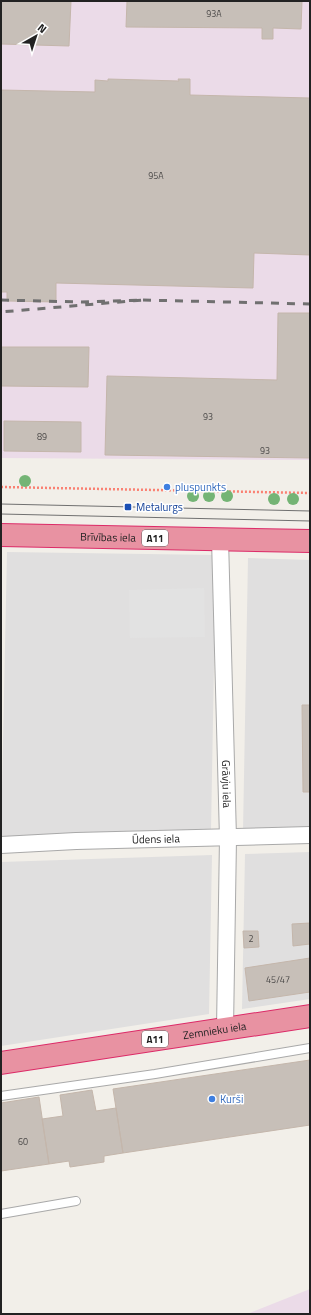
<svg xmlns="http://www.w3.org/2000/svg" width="311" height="1315" font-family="'Titillium Web',sans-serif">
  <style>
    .residential { fill: #e0dfdf }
    .industrial { fill: #ebdbe8 }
    .parking { fill: #e2e2e2 }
    .building { fill: #c7bfb8; stroke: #c4b6ab }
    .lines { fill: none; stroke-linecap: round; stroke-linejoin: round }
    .lane-casing { stroke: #a9a9a9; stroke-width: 10 }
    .street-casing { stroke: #a9a9a9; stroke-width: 18 }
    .highway-casing { stroke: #dc2a67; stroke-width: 24 }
    .path { stroke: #fa8072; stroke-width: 2.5; stroke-dasharray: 2 2; stroke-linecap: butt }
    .lane { stroke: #fff; stroke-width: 8 }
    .street { stroke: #fff; stroke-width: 16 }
    .highway { stroke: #e892a2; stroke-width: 22 }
    .tram { stroke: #707070; stroke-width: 1 }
    .rail { stroke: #707070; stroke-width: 3; stroke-dasharray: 8 8; stroke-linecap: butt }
    .tree { fill: #74b475 }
    .shop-dot { fill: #3f7fe0; stroke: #fff; stroke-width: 1.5 }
    .transit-dot { fill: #1a4fb4; stroke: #fff; stroke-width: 1.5 }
    .labels { text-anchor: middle; stroke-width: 3; stroke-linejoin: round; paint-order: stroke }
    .number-label { font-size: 9px; fill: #4b4948 }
    .shield { fill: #fff; stroke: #646464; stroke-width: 1 }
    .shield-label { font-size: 10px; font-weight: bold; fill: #222 }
    .shop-label { font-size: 11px; fill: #366cbe; stroke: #fff; text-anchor: start }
    .transit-label { font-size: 11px; fill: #164399; stroke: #fff; text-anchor: start }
    .street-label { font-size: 11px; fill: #222; stroke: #fff }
  </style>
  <rect width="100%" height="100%" fill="#f2efe9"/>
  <path class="residential" d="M7 552 216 555 211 830 1 837Z
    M248 558 310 560V829L243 831Z
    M310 852V999L242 1009 245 854Z
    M212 855 209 1014 1 1046V862Z"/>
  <path class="industrial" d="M1 1H310V460L1 458Z
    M310 1289V1314H247Z"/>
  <path class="parking" d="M204 588 205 637 130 638 129 590Z"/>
  <path class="building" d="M1 1H71L69 46 1 44Z
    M127 1H302L301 29 273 28V39H262V28L126 27Z
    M108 79 179 81 178 79H190V95L310 98V255L254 253 253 288 56 283V302L7 301V292H1V90L95 92V80L108 81Z
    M278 313H310V458L105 455 107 376 277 380Z
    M1 347H89L88 387 1 386Z
    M4 421 81 422V452L4 451Z
    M302 705H310V792H303Z
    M310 923V944L293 946 292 924Z
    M243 931H258L259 947 244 948Z
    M310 958V992L249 1001 245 968Z
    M310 1060V1125L123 1153 113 1089Z
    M92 1090 96 1111 116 1108 123 1153 104 1156V1162L70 1167 69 1161 49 1164 42 1119 63 1116 60 1095Z
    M39 1097 49 1164 1 1171V1103Z"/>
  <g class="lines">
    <g class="lane-casing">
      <path id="lane" d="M1 1096 155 1074 310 1048
        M1 1214 76 1201"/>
    </g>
    <g class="street-casing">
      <g id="street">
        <path id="s1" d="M220 539 228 838 225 1029"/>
        <path id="s2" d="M1 845 76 841 310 835"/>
      </g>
    </g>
    <g class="highway-casing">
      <g id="highway">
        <path id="s3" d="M1 535 310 541"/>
        <path id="s4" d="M1 1063 310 1016"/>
      </g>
    </g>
    <path class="path" d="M1 487 310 493"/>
    <use href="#lane" class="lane"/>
    <use href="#street" class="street"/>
    <use href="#highway" class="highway"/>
    <path class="tram" d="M1 504 310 511
      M1 514 310 521"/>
    <path class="rail" d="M1 300 81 302 143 300 1 312
      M143 300 310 304"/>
  </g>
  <g class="tree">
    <circle cx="25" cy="481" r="6"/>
    <circle cx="193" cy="496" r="6"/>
    <circle cx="209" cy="496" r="6"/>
    <circle cx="227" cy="496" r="6"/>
    <circle cx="274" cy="499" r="6"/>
    <circle cx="293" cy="499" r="6"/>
  </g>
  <g class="shop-dot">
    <circle cx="167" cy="487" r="4"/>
    <circle cx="212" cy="1099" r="4"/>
  </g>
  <rect class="transit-dot" x="124" y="503" width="8" height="8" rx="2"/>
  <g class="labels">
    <g class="number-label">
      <text x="214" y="17">93A</text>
      <text x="156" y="179">95A</text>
      <text x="208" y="420">93</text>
      <text x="42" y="440">89</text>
      <text x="265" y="454">93</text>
      <text x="251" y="942">2</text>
      <text x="278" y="983">45/47</text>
      <text x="23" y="1145">60</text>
    </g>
    <g class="shield">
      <rect x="142" y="530" width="26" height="16" rx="3"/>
      <rect x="142" y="1031" width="26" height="16" rx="3"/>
    </g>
    <g class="shield-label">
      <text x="155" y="542">A11</text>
      <text x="155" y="1043">A11</text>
    </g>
    <g class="shop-label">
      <text x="175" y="491">pluspunkts</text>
      <text x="220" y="1103">Kurši</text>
    </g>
    <g class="transit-label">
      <text x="136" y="511">Metalurgs</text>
    </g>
    <g class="street-label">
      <text dy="4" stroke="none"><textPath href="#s3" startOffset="107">Brīvības iela</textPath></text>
      <text dy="4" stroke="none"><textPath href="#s1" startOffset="245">Grāvju iela</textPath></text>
      <text dy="4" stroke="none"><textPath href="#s2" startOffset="155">Ūdens iela</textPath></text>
      <text dy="4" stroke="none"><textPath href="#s4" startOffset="216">Zemnieku iela</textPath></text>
    </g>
  </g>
  <rect width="311" height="1315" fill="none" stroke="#222222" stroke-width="4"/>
  <g transform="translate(36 36) rotate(39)" stroke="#ffffff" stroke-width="3" paint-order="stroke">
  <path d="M0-3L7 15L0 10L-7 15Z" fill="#222222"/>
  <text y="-6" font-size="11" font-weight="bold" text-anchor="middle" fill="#222222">N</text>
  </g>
</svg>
